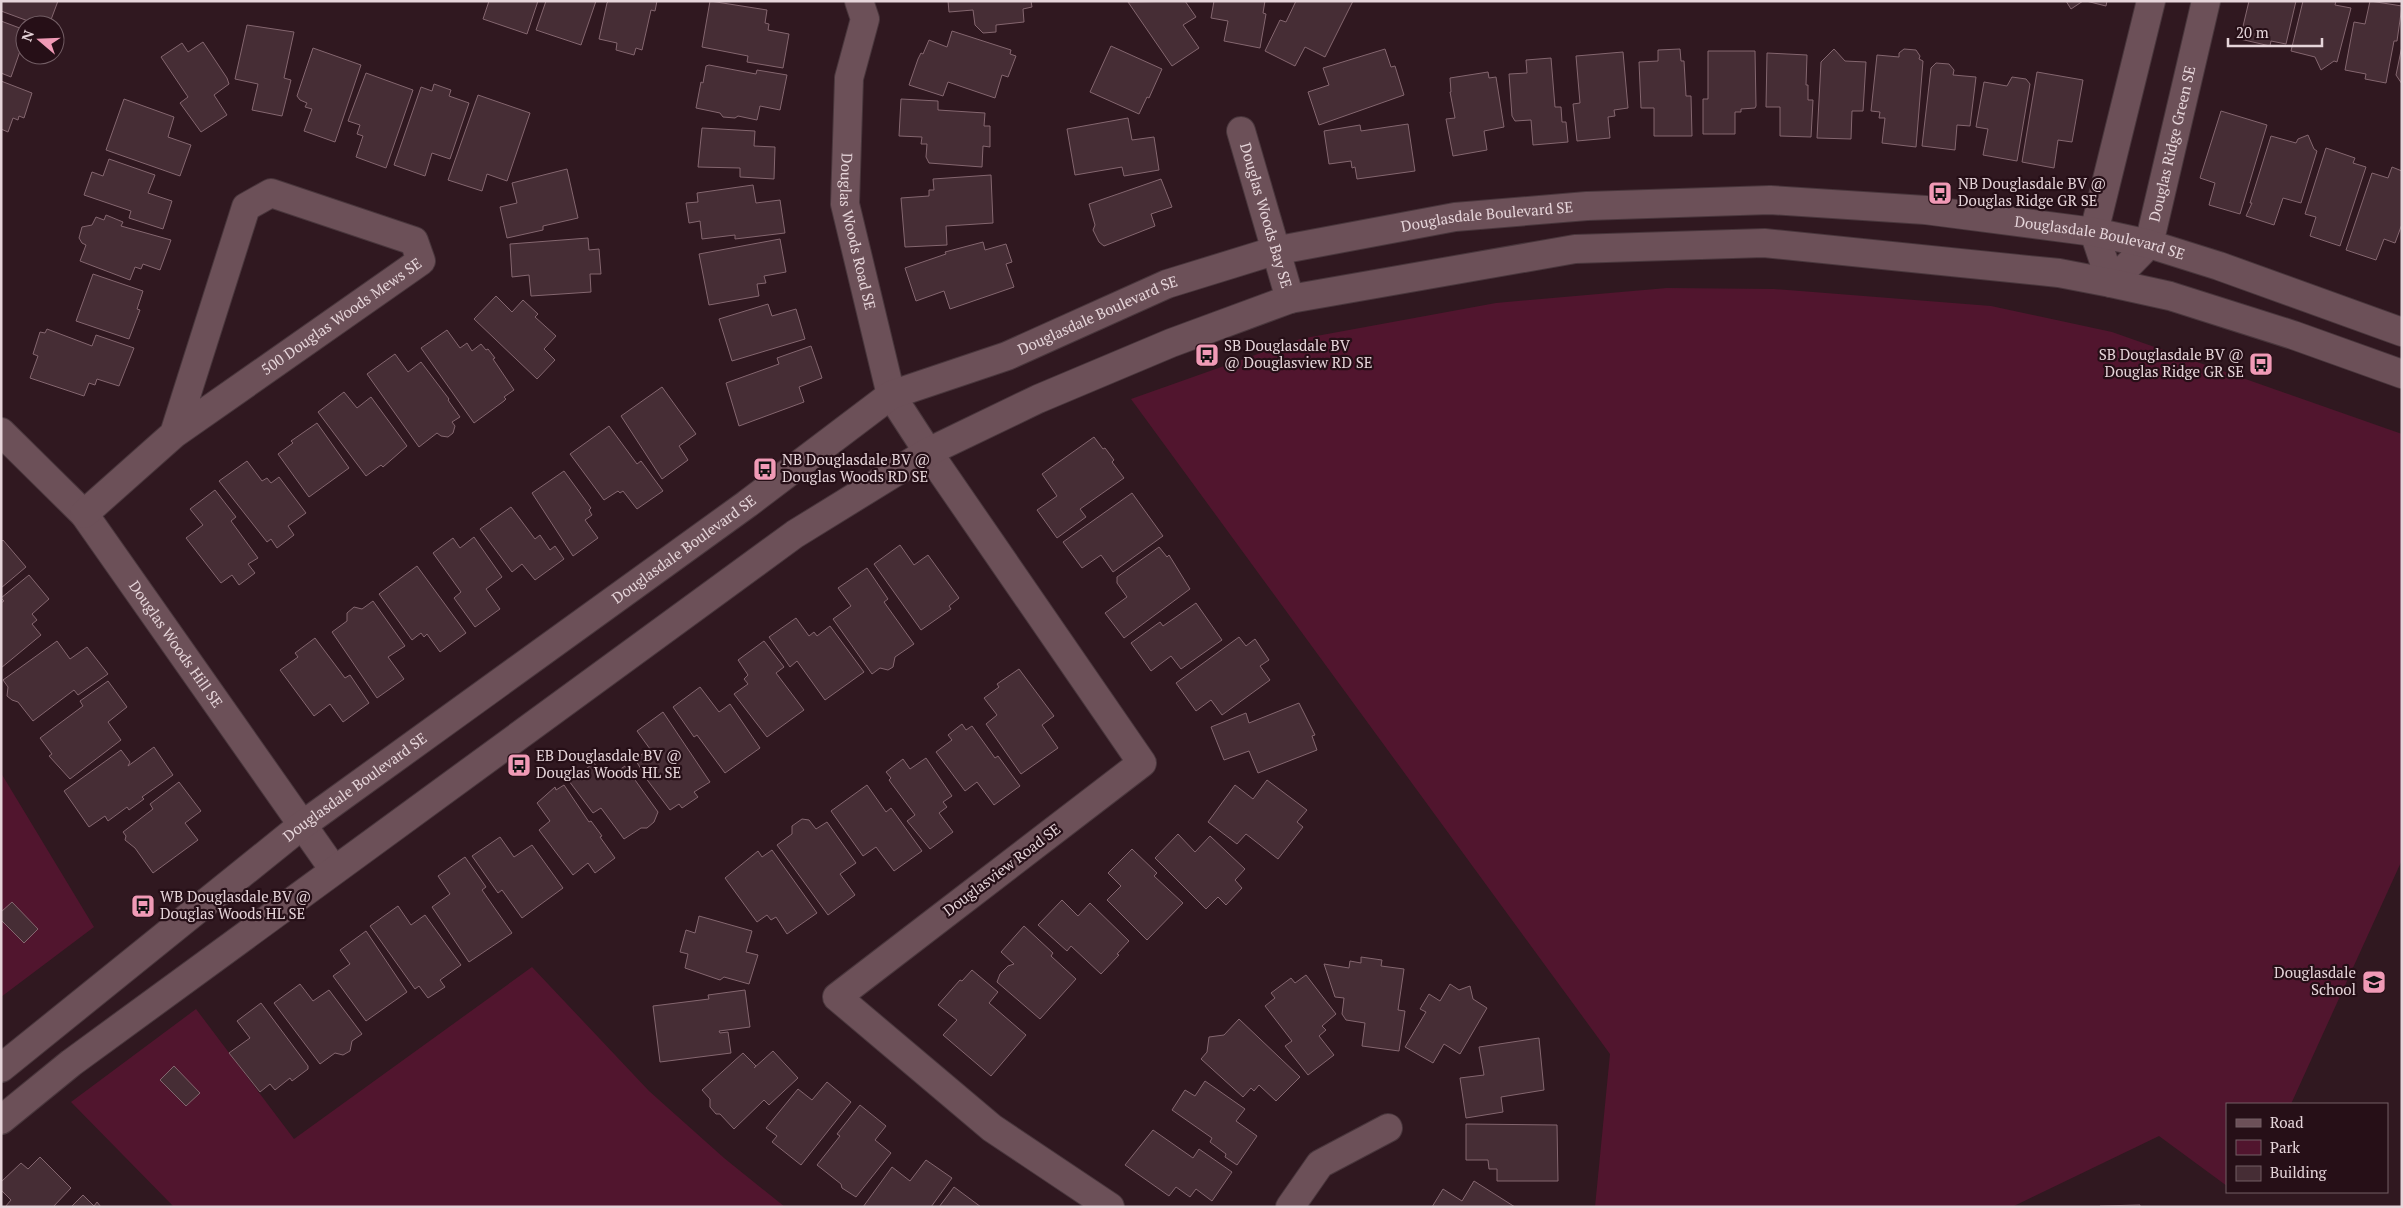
<svg xmlns="http://www.w3.org/2000/svg" width="2403" height="1208" font-family="'PT Serif',serif">
  <style>
    .green { fill: #51152e }
    .building { fill: #462d35; stroke: #84666f }
    .lines { fill: none; stroke-linecap: round; stroke-linejoin: round }
    .minor-casing { stroke: #49363c; stroke-width: 30 }
    .tertiary-casing { stroke: #49363c; stroke-width: 30 }
    .minor { stroke: #6c5058; stroke-width: 28 }
    .tertiary { stroke: #6c5058; stroke-width: 28 }
    .labels { text-anchor: middle; stroke-width: 4.5; stroke-linejoin: round; paint-order: stroke }
    .street-label { font-size: 15px; fill: #e6d5da; stroke: #260f17 }
    .poi-label { font-size: 15px; fill: #e6d5da; stroke: #260f17; text-anchor: start }
  </style>
  <rect width="100%" height="100%" fill="#301820"/>
  <path class="green" d="M1667 288 1774 289 1991 306 2112 332 2402 434V860L2291 1104H2227V1186L2159 1136 2012 1207H1595L1610 1054 1131 399 1300 339 1496 303Z
    M1 773 94 927 1 997Z
    M532 967 649 1091 724 1158 785 1207H174L71 1102 196 1009 294 1139Z"/>
  <path class="building" d="M1 1H58L49 25H39L1 11Z
    M489 1H538L527 34 483 19Z
    M546 1H596L581 45 536 30Z
    M609 1H657L655 11 651 10 642 50 636 48 634 55 616 50 617 43 599 39 607 3Z
    M710 1 767 10 765 23 769 24 768 30 789 34 783 68 747 62 748 56 702 47Z
    M948 1H1031L1032 7 1023 9 1024 22 996 25V32L983 33 975 25 973 10 949 12Z
    M1185 1 1196 17 1183 25 1199 48 1172 66 1128 2Z
    M1214 1H1265L1263 13 1266 14 1260 48 1224 41 1228 21 1211 18Z
    M1296 1H1353L1325 57 1305 47 1295 66 1265 51 1280 20 1286 22Z
    M2066 1H2083L2071 9Z
    M2086 1H2107L2106 6Z
    M2249 1H2296L2286 44 2271 41 2270 46 2240 39Z
    M2303 1H2336L2335 5 2351 8 2337 62 2334 61 2321 70 2315 57 2291 51Z
    M2370 1 2402 6 2397 41H2394L2386 83 2365 79 2366 74 2345 70 2354 22 2365 24Z
    M1 21 25 30V37L11 77 1 73Z
    M247 25 294 32 284 78 291 80 282 116 252 110 258 84 235 79Z
    M952 31 1011 50 1010 54 1016 56 1008 77 1002 75 995 98 948 82 943 96 909 85 918 59 921 53 923 54 929 40 947 47Z
    M203 42 227 78 229 84 214 95 227 115 201 132 180 103 188 97 161 57 182 43 188 52Z
    M1111 46 1162 69 1149 98 1147 97 1139 114 1090 92Z
    M2402 46V84L2396 75Z
    M313 48 361 65 335 142 304 131 312 109 305 107 307 103 300 100 297 96Z
    M1385 49 1391 67 1395 66 1404 95 1319 125 1308 92 1329 85 1323 68Z
    M1680 49 1681 61H1684L1686 96H1691L1692 136H1654V108H1641L1639 62 1658 61V50Z
    M1834 49 1845 61 1866 62 1863 111H1852L1851 139 1817 138 1821 62Z
    M1904 49 1916 50 1920 56 1919 59 1923 61 1916 147 1882 143 1885 118H1879L1880 112 1871 111 1877 55 1899 57V53Z
    M1708 51H1755L1756 106 1755 108 1741 109V112H1735V134H1703V99H1708Z
    M1623 52 1628 108 1614 110 1615 116 1608 117 1610 138 1577 141 1573 104 1580 103 1576 56Z
    M1767 53 1807 55 1806 85H1808V100H1813L1811 137 1780 136V107H1766Z
    M1551 58 1555 107H1561L1562 122H1566L1568 142 1533 145 1531 120 1515 121 1512 116 1509 74 1527 73 1526 60Z
    M1936 63 1949 64 1954 70 1953 75 1976 77 1970 126 1957 125 1955 150 1922 146 1931 68Z
    M709 65 756 74 757 70 787 75 780 110 760 106 757 120 738 116 735 118 723 117 720 113 696 108 701 82 703 83 706 66Z
    M1488 72 1489 78 1496 77 1504 127 1484 131 1487 150 1453 156 1446 119 1455 118 1450 92H1451L1450 78Z
    M2037 72 2083 80 2072 142 2058 140 2054 168 2022 162Z
    M366 73 413 90 386 168 356 157 363 136 357 134 360 125 348 121Z
    M2012 77 2026 79 2030 84 2017 161 1983 155 1988 129 1976 127 1984 82 2007 86Z
    M1 81 32 93 24 118 19 116 18 120 13 118 8 132 1 129Z
    M434 84 451 90 449 96 469 103 450 159 432 153 425 176 394 165 421 87 432 91Z
    M478 95 530 113 507 181 487 174 482 191 448 180Z
    M124 99 174 117 168 137 191 145 180 176 106 150Z
    M901 99 938 101V110L985 113 984 126H990V147L983 146 982 167 929 163 926 157 927 144H921L922 137 899 136Z
    M2221 111 2267 125 2240 214 2209 205 2215 183 2200 178Z
    M1128 118 1132 140 1154 137 1159 170 1124 176 1122 167 1075 175 1067 129Z
    M1408 124 1415 171 1357 179 1355 167 1352 168 1351 161 1329 164 1324 131 1360 125 1361 131Z
    M702 128 755 131 754 146 775 147 774 179 740 177V168L698 167Z
    M2308 135 2314 149 2317 151 2301 203 2283 198 2274 225 2246 216 2252 203H2250L2271 136 2296 143 2298 139Z
    M2326 148 2355 158 2353 163 2366 167 2340 246 2310 236 2316 217 2305 214Z
    M109 159 155 175 148 193 172 201 163 229 129 218 131 211 84 195 92 172 103 176Z
    M2392 167 2402 171V224L2395 243 2384 239 2376 260 2346 250 2372 173 2388 178Z
    M567 169 578 218 543 226V230L507 238 500 207 517 203 512 183Z
    M991 175 993 223 946 226 947 245 905 247 901 198 929 196V190H934L933 179Z
    M1161 179 1172 207 1151 214 1155 226 1104 246 1099 242 1093 230 1095 225 1089 204Z
    M753 185 756 203 780 200 785 233 735 239V235L702 239 700 221 689 223 686 203 698 202 697 193Z
    M106 215 123 222 121 226 171 240 160 270 143 264 141 269 135 267 130 280 80 261 86 245 82 243 79 238 82 227 92 225 96 217 104 220Z
    M588 238 589 250 599 249 601 274H590L591 292 531 296 529 275 512 277 510 244Z
    M780 239 786 272 764 276 766 283 757 284 759 296 709 305 699 254Z
    M983 242 985 250 1006 244 1012 262 1006 264 1014 287 950 309 944 291 916 301 905 268 946 254 945 252Z
    M93 274 143 291 137 309 140 310 129 339 76 321Z
    M496 296 512 312 523 300 538 314 535 317 556 336 544 349 555 360 537 379 474 319Z
    M768 304 772 316 796 309 805 339 732 361 719 319Z
    M47 329 92 346 96 335 134 348 119 386 97 379 95 385 89 383 84 396 30 378 38 356 33 354 40 332 45 333Z
    M447 330 460 348 467 343 472 351 481 344 486 350 488 349 495 358 493 359 514 390 504 397 506 399 504 401 474 423 421 348Z
    M811 346 822 378 799 387 804 402 739 426 726 383 779 364 777 358Z
    M395 354 408 372 421 362 449 399 448 400 460 417 452 422 455 426 453 433 448 437 441 436 437 433 419 447 367 374Z
    M662 387 696 434 679 446 688 460 662 479 621 416Z
    M344 392 357 408 371 397 407 446 383 467 381 465 366 476 318 412Z
    M317 423 349 468 309 497 278 454 293 443 291 441Z
    M609 426 637 464 641 461 663 491 637 509 623 491 620 493 618 491 604 500 570 454Z
    M1094 437 1103 449 1105 448 1114 460 1112 462 1124 478 1080 509 1086 517 1057 538 1037 510 1057 496 1042 474Z
    M247 461 262 481 267 478 271 483 279 477 306 513 288 526 294 535 277 548 271 539 267 542 219 481Z
    M564 471 591 508 589 510 592 515 585 520 598 538 573 556 532 493Z
    M215 490 236 517 231 521 258 558 248 564 255 573 239 585 232 575 221 583 186 538 203 525 190 509Z
    M1132 493 1163 536 1113 572 1101 555 1082 568 1063 542Z
    M511 507 535 539 540 535 550 550 555 546 564 559 535 580 522 564 512 572 480 529Z
    M474 537 502 577 486 589 500 609 475 627 454 598 461 592 433 553 453 538 460 548Z
    M3 540 26 567 1 588V542Z
    M900 545 914 565 928 555 959 598 949 606 951 609 921 630 874 564Z
    M1159 547 1167 557 1169 555 1190 589 1124 638 1105 613 1127 597 1117 583V577Z
    M417 566 466 633 440 652 427 634 424 637 421 633 412 640 379 594Z
    M867 568 888 599 884 602 914 644 895 657 893 667 888 670 880 668 872 674 833 619 851 606 838 588Z
    M29 575 49 599 32 614 37 620 32 624 41 635 1 668V603L4 601 1 598Z
    M373 601 405 646 388 657 404 679 377 698 332 632 347 621V613L354 607 362 609Z
    M1196 603 1222 640 1181 669 1171 656 1151 671 1131 643 1160 622 1163 626Z
    M796 618 809 636 814 632 817 636 830 626 864 672 825 700 797 661 790 667 769 637Z
    M1239 637 1246 646 1255 639 1269 660 1260 666 1270 680 1222 715 1211 700 1196 711 1176 683Z
    M315 638 345 678 350 675 369 703 343 722 330 704 314 716 280 670 298 657 295 653Z
    M57 641 70 659 87 647 108 674 78 695 74 690 33 721 18 702 12 700 7 696 8 687 3 680Z
    M764 641 784 667 776 673 804 710 767 737 734 694 748 684 744 679 748 675 738 660Z
    M1019 669 1054 716 1042 725 1058 748 1021 774 986 724 997 715 984 698 999 687 997 684Z
    M108 681 127 707 108 722 121 740 70 779 49 756 52 754 40 738 83 706 80 701Z
    M700 687 719 712 730 704 760 748 725 773 697 735 694 737 673 707Z
    M1299 703 1315 735 1312 736 1317 750 1258 773 1249 751 1224 760 1211 727 1246 713 1249 723Z
    M663 712 710 782 694 792 698 797 682 808 679 804 670 810 648 781 635 759 650 749 637 731Z
    M962 724 966 730 972 726 995 758 998 756 1020 786 994 805 977 782 965 791 936 752 952 740 948 735Z
    M154 747 173 775 142 797 144 799 129 810 127 807 108 821 105 816 89 827 64 791 121 750 130 762 128 766Z
    M926 758 952 796 943 802 947 807 939 813 953 832 930 849 907 821 915 815 889 780 891 778 886 772 903 759 910 769Z
    M594 763 606 779 625 766 658 812 654 822 647 828H641L624 839 601 808 593 813 569 781Z
    M1267 780 1307 810 1297 822 1303 827 1278 859 1246 834 1237 844 1208 822 1235 785 1253 799Z
    M179 782 201 811 185 823 198 840 153 873 135 848 125 840 126 836 123 832 153 809 150 804Z
    M564 785 589 822 591 821 602 836 600 837 615 858 595 873 588 863 573 875 539 830 550 821 537 803 555 787 556 790Z
    M867 785 886 812 891 808 922 851 894 871 876 847 863 856 831 811Z
    M802 819 809 820 816 829 827 822 856 863 840 874 855 895 828 915 777 845 792 834V826Z
    M1178 834 1195 852 1210 836 1245 869 1235 880 1242 888 1226 905 1218 897 1206 909 1155 858Z
    M500 837 514 857 532 845 563 888 522 918 502 890 498 893 472 856Z
    M1132 849 1157 873 1154 876 1183 903 1147 940 1107 900 1121 886 1108 873Z
    M772 850 817 913 787 934 776 917 771 920 767 915 757 922 725 878 758 851 762 857Z
    M465 857 486 887 482 890 512 933 469 962 432 907 450 894 438 876Z
    M1062 900 1078 916 1090 903 1129 941 1117 954 1119 955 1101 974 1071 946 1067 951 1038 925Z
    M12 902 38 929 24 943 1 920V912Z
    M398 906 411 925 425 915 461 965 440 980 445 987 428 998 419 986 415 989 370 926Z
    M699 916 752 931 746 952 758 955 749 984 724 977 720 980 685 968 688 954 680 952 686 930 695 933Z
    M1024 926 1053 953 1051 956 1076 979 1040 1019 997 982 1000 974 1008 966 1014 964 1001 952Z
    M366 931 407 992 366 1021 333 976 350 964 340 950Z
    M1361 957 1382 960 1381 966 1404 969 1398 1010 1405 1011 1399 1051 1362 1046 1365 1023 1346 1020 1342 1014 1344 998 1335 997 1324 964 1349 968 1350 961 1361 963Z
    M972 970 998 992 989 1003 1026 1035 991 1076 943 1035 957 1020 938 1005 960 980 962 981Z
    M1306 975 1336 1014 1322 1026 1326 1030 1319 1036 1334 1055 1308 1075 1285 1046 1292 1041 1265 1006 1275 998 1271 993 1291 978 1295 983Z
    M300 984 313 1001 329 990 362 1034 352 1041 350 1051 343 1055 335 1053 320 1064 274 1003Z
    M1450 984 1459 990 1470 986 1473 999 1487 1008 1460 1054 1444 1044 1433 1063 1405 1047 1426 1012 1420 1009 1429 994 1440 1001Z
    M745 990 750 1027 719 1031 720 1033 728 1032 731 1053 660 1062 653 1006 709 999 708 995Z
    M261 1003 308 1066V1069L292 1081 290 1078 275 1090 270 1084 260 1092 229 1053 250 1038 237 1021Z
    M1239 1019 1300 1077 1276 1101 1259 1085 1254 1091 1251 1088 1243 1097 1201 1059 1207 1052 1209 1037 1224 1035Z
    M1539 1038 1544 1090 1501 1097 1503 1112 1466 1118 1460 1078 1484 1075 1479 1047Z
    M773 1051 798 1078 769 1105 764 1100 734 1129 720 1114H716L710 1107V1099L702 1090 743 1053 756 1066 754 1068Z
    M174 1066 200 1093 186 1106 160 1080Z
    M1205 1081 1245 1109 1236 1121 1257 1136 1237 1165 1225 1157 1226 1154 1210 1142 1212 1138 1172 1110 1185 1090 1195 1096Z
    M827 1082 851 1102 801 1165 772 1142 777 1136 766 1128 798 1089 812 1100Z
    M860 1105 886 1126 875 1140 891 1153 856 1197 842 1188 841 1184 817 1165 840 1136 837 1134Z
    M1466 1124 1557 1125 1558 1181H1497V1169H1489L1488 1160H1466Z
    M1153 1130 1193 1158 1199 1149 1232 1172 1212 1201 1196 1189 1190 1197 1176 1187 1169 1196 1125 1165Z
    M40 1157 71 1188 53 1207H5L11 1200 1 1190V1182L21 1163 28 1169Z
    M926 1160 952 1178 931 1207H863L892 1167 910 1181Z
    M1474 1181 1515 1207H1432L1443 1189 1462 1201Z
    M954 1187 981 1207H939Z
    M83 1195 94 1206 97 1202 101 1207H71Z
    M2140 1205V1207H2100V1206Z"/>
  <g class="lines">
    <g class="minor-casing">
      <g id="minor">
        <path id="s1" d="M859 1 865 19 849 78 845 204 891 395 928 452 1142 763 837 997 992 1128 1110 1207"/>
        <path id="s2" d="M2151 1 2094 232 2111 283 2149 244 2206 1"/>
        <path id="s3" d="M1241 131 1290 299"/>
        <path id="s4" d="M1 432 84 514 334 870"/>
        <path id="s5" d="M84 514 174 434 421 261 414 241 271 193 246 207 174 434"/>
        <path d="M1290 1207 1320 1164 1388 1128"/>
      </g>
    </g>
    <g class="tertiary-casing">
      <g id="tertiary">
        <path id="s6" d="M1 1068 301 826 747 504 891 395 1007 356 1167 284 1274 251 1455 217 1587 206 1770 200 1925 210 2094 232 2149 244 2219 266 2402 332"/>
        <path d="M1 1120 71 1063 795 534 928 452 1038 399 1171 343 1290 299 1575 249 1764 243 2059 273 2111 283 2170 296 2293 335 2402 374"/>
      </g>
    </g>
    <use href="#minor" class="minor"/>
    <use href="#tertiary" class="tertiary"/>
  </g>
  <defs>
    <g id="bus-square" transform="scale(1.25)"><rect x="-9" y="-9" width="18" height="18" rx="4" fill="#f09ab6" stroke="#260f17"/><path d="M-5-6H5V4H4V6H2V4H-2V6H-4V4H-5ZM-3.5-4V0h7V-4ZM-3.5 1.2v1.5H-2V1.2ZM2 1.2v1.5H3.5V1.2Z" fill="#111"/></g>
    <g id="school-square" transform="scale(1.25)"><rect x="-9" y="-9" width="18" height="18" rx="4" fill="#f09ab6" stroke="#260f17"/><path d="M0-5L7-2L0 1L-7-2ZM-4 1L0 2.5L4 1V4Q0 6-4 4Z" fill="#111"/></g>
  </defs>
  <g fill-rule="evenodd">
    <use href="#bus-square" x="1940" y="193"/>
    <use href="#bus-square" x="1207" y="355"/>
    <use href="#bus-square" x="2261" y="364"/>
    <use href="#bus-square" x="765" y="469"/>
    <use href="#bus-square" x="519" y="765"/>
    <use href="#bus-square" x="143" y="906"/>
    <use href="#school-square" x="2374" y="982"/>
  </g>
  <g class="labels">
    <g class="street-label">
      <text dy="5" stroke="none"><textPath href="#s2" startOffset="449">Douglas Ridge Green SE</textPath></text>
      <text dy="5" stroke="none"><textPath href="#s3" startOffset="88">Douglas Woods Bay SE</textPath></text>
      <text dy="5" stroke="none"><textPath href="#s6" startOffset="1742">Douglasdale Boulevard SE</textPath></text>
      <text dy="5" stroke="none"><textPath href="#s1" startOffset="235">Douglas Woods Road SE</textPath></text>
      <text dy="5" stroke="none"><textPath href="#s6" startOffset="2358">Douglasdale Boulevard SE</textPath></text>
      <text dy="5" stroke="none"><textPath href="#s5" startOffset="325">500 Douglas Woods Mews SE</textPath></text>
      <text dy="5" stroke="none"><textPath href="#s6" startOffset="1338">Douglasdale Boulevard SE</textPath></text>
      <text dy="5" stroke="none"><textPath href="#s6" startOffset="858">Douglasdale Boulevard SE</textPath></text>
      <text dy="5" stroke="none"><textPath href="#s4" startOffset="276">Douglas Woods Hill SE</textPath></text>
      <text dy="5" stroke="none"><textPath href="#s6" startOffset="452">Douglasdale Boulevard SE</textPath></text>
      <text transform="translate(1002 870) rotate(-37)" y="5">Douglasview Road SE</text>
    </g>
    <g class="poi-label">
      <text x="1958" y="189">NB Douglasdale BV @<tspan x="1958" dy="17">Douglas Ridge GR SE</tspan></text>
      <text x="1224" y="351">SB Douglasdale BV<tspan x="1224" dy="17">@ Douglasview RD SE</tspan></text>
      <text x="2244" y="360" text-anchor="end">SB Douglasdale BV @<tspan x="2244" dy="17">Douglas Ridge GR SE</tspan></text>
      <text x="782" y="465">NB Douglasdale BV @<tspan x="782" dy="17">Douglas Woods RD SE</tspan></text>
      <text x="536" y="761">EB Douglasdale BV @<tspan x="536" dy="17">Douglas Woods HL SE</tspan></text>
      <text x="160" y="902">WB Douglasdale BV @<tspan x="160" dy="17">Douglas Woods HL SE</tspan></text>
      <text x="2356" y="978" text-anchor="end">Douglasdale<tspan x="2356" dy="17">School</tspan></text>
    </g>
  </g>
  <rect width="2403" height="1208" fill="none" stroke="#e6d5da" stroke-width="5"/>
  <rect x="2226" y="1103" width="162" height="90" fill="#260f17" stroke="#735e65"/>
  <rect x="2236" y="1119" width="25" height="8" fill="#6c5058" stroke="#735e65"/>
  <text x="2270" y="1128" font-size="15" fill="#e6d5da">Road</text>
  <rect x="2236" y="1140" width="25" height="15" fill="#51152e" stroke="#735e65"/>
  <text x="2270" y="1153" font-size="15" fill="#e6d5da">Park</text>
  <rect x="2236" y="1166" width="25" height="15" fill="#462d35" stroke="#735e65"/>
  <text x="2270" y="1178" font-size="15" fill="#e6d5da">Building</text>
  <g transform="translate(40 40) rotate(289)"><circle r="24" fill="#260f17" stroke="#735e65"/>
  <path d="M0-4L9 19L0 12L-9 19Z" fill="#f09ab6"/>
  <text y="-8" font-size="14" font-weight="bold" text-anchor="middle" fill="#e6d5da">N</text>
  </g>
  <path d="M2228 38v8h94v-8" fill="none" stroke="#e6d5da" stroke-width="2.5"/>
  <text x="2236" y="38" font-size="15" fill="#e6d5da" stroke="#260f17" stroke-width="4" paint-order="stroke">20 m</text>
</svg>
